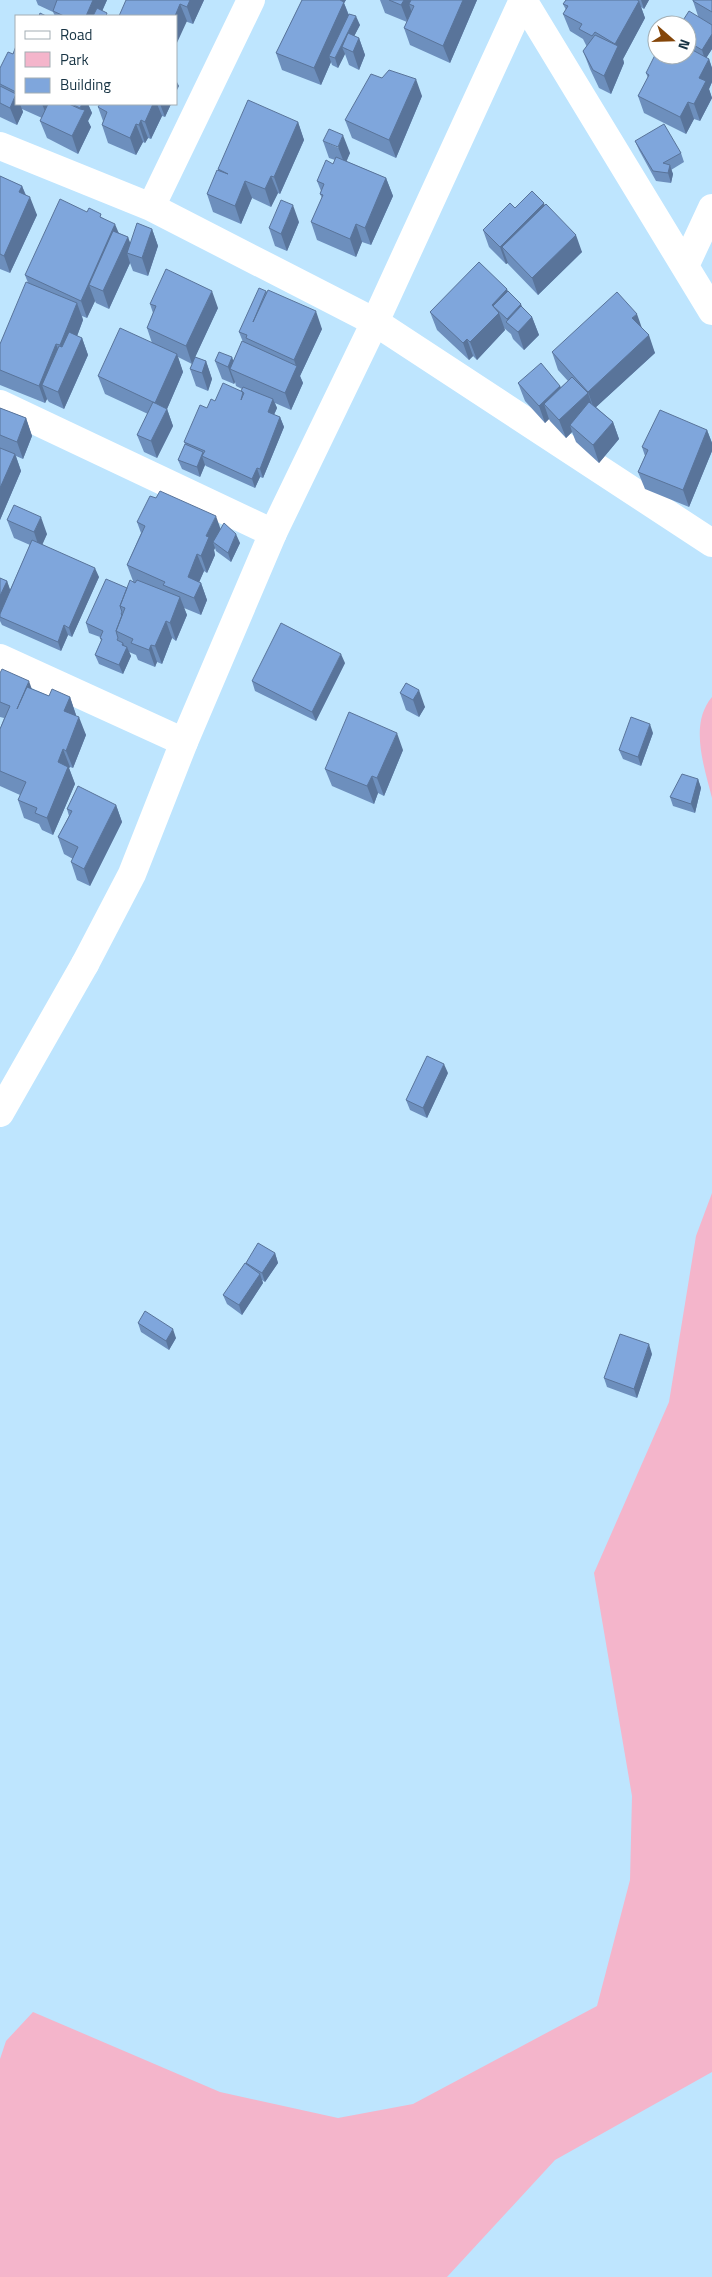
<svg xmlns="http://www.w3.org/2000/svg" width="712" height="2277" font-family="'Titillium Web',sans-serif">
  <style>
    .green { fill: #f4b5cb }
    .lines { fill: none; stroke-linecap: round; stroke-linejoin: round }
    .minor { stroke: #fff; stroke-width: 28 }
    .tertiary { stroke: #fff; stroke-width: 28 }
    .wall { fill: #6d8fbd }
    .shaded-wall { fill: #59749a }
    .building { fill: #7fa6dc; stroke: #59749a }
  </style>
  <rect width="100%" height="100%" fill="#bee5fe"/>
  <path class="green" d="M712 697V798C704 766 689 724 712 697Z
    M712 1193V2072L555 2160 447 2277H0V2059L6 2041 33 2012 220 2092 338 2118 413 2104 597 2006 630 1880 632 1796 594 1573 669 1402 696 1236Z"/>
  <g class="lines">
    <path class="minor" d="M523 0 712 311
      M0 146 151 207 375 322 712 543
      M151 207 251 0
      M685 266 712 208
      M0 404 273 533
      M0 658 184 742
      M0 1113 85 964"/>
    <path class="tertiary" d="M85 964 132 874 184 742 273 533 375 322 523 0"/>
  </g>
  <path class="wall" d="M36 0H107L102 11 108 16H55L53 12 38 5Z
    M126 0H204L193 24Z
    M302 0H346L344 3 349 15 360 25 354 36 359 38 365 55 359 70 349 65 345 54 338 68 332 65 331 62 321 85 282 70 276 53Z
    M380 0H477L450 63 410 45 404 28 407 22 385 13Z
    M566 0H649L644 9 641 7 645 18 623 59 624 63 611 94 599 88 590 69 583 51 587 47 583 39 570 31 563 14 566 10 563 4Z
    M712 0V49L706 58 709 59 712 68V82L709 89 712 98 700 121 694 119 686 134 644 113 638 96 648 78 646 73 687 55V25L698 16 693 1Z
    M16 46V104H88L92 113 88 121 91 127 78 154 47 138 40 121 42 118 22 109 23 112 17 125 0 117V68L13 54Z
    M382 78 422 96 396 158 352 138 345 120Z
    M100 104H171L165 117 162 116 151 139 148 138 145 143 143 142 136 155 108 143 102 125 103 121 98 107Z
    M298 122 304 140 280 194 278 193 271 207 252 198 241 224 213 212 207 194 218 170V169Z
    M323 141 350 153 346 161 386 178 393 196 371 245 362 242 356 257 317 240 311 222 322 198 320 194 321 191 317 181 333 164 335 160 329 158Z
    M635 141 681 153 684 162 671 170 673 174 671 183 656 181 639 150Z
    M0 176 22 186 26 195 37 215 10 273 0 269Z
    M545 206 582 252 538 295 508 264V263L506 264 489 247 483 230 515 208Z
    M87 212 103 218 119 233 128 237 130 243 152 229 158 246 148 276 133 271 130 263 109 309 96 303 95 301 87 318 82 316 83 320 77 336 82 338 88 355 64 409 49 402 47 399 45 403 0 385V344L28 283 25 275Z
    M299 222 287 251 275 246 269 228Z
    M507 289 508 292 532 317 539 335 524 350 513 339 511 334 504 328 505 330 477 360 473 356 469 360 437 330 430 312Z
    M266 291 267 292 322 329 300 376 303 383 291 410 275 403 277 408 274 415 280 417 284 427 263 478 260 477 255 488 206 466 205 465 200 477 182 469 178 460 185 444 184 442 207 408 215 401 241 392 242 389 236 386 235 382 234 384 222 379 215 361 232 357 233 361 243 342 239 332Z
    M150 304 218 308 195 357 206 361 212 379 208 391 196 386 190 369 192 364 178 357 183 372 167 409 173 426 157 458 144 452 137 435 148 414 105 394 98 376 152 343 147 328 153 313Z
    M642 328 655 353 596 407 613 422 619 439 599 463 576 442 572 432 566 438 550 421 549 419 545 423 525 401 518 383 560 386 561 387 568 381 558 370 552 352Z
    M0 408 26 418 32 436 23 459 16 456 21 471 0 520Z
    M707 430 712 443V451L689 507 645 489 638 472 645 456 642 447Z
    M7 520 47 534 42 544 99 577 72 637 68 635 61 651 2 625 0 621V578L7 581 10 590 30 545 14 538Z
    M137 522 220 529 240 543 231 562 216 551 215 548 214 550 215 555 207 573 204 571 199 582 201 583 207 600 201 615 184 608 187 615 176 641 172 638 162 664 157 662 155 667 138 660 136 655 129 652 131 656 123 674 99 664 95 655 101 641 100 637 89 633 86 623 127 588 133 581 127 565 141 533Z
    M345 663 316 721 255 691 252 681Z
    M0 673 32 689 49 696 70 697 76 715V716L86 735 73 768 70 767 69 768 75 784 53 835 42 830 39 824 24 818 18 800 20 795 0 786V729L4 718 0 717Z
    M406 683 425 707 419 717 406 710 400 693Z
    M653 733 641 766 623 759 619 750Z
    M403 750 384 796 378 793 374 804 332 786 325 769Z
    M698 779 701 788 695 813 673 806 670 797Z
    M116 805 122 822 90 886 77 880 71 862 73 859 64 854 58 837 69 816 67 809Z
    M448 1073 427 1118 410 1110 406 1100Z
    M275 1253 278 1263 265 1282 262 1280 263 1283 242 1315 227 1304 223 1295 246 1265V1263Z
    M138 1323 176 1338 169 1350 141 1332Z
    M652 1354 637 1398 607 1387 604 1378Z"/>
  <path class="shaded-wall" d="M93 0H107L100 16H86Z
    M190 0H204L193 24 187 7Z
    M337 0H346L344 3 350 19 329 56 331 62 321 85 314 68Z
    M404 0H418L414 6 409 4 412 13 408 23 401 5Z
    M463 0H477L450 63 443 46Z
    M641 0H649L644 9Z
    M639 1 645 18 623 59 624 63 611 94 604 76 617 47 615 44Z
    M180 4 187 21 176 45V16H175Z
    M356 16 360 25 347 50 342 47 345 54 338 68 335 58Z
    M712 34V49L705 60 702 50Z
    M359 38 365 55 359 70 353 52Z
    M709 59 712 68V82L709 89 712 98 700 121 694 104 699 78Z
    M416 79 422 96 396 158 389 140Z
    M176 80 179 86 176 92Z
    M16 95V104H20L23 112 17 125 10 108Z
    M688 102 694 119 686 134 680 117Z
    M42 104H57L49 121Z
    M82 104H88L92 113 88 121 91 127 78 154 72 136 83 114 80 108Z
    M153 104H157L162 116 151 139 145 122Z
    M160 104H171L165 117Z
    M141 120 148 138 145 143 139 125Z
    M298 122 304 140 280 194 274 177Z
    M136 124 143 142 136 155 130 138Z
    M343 135 350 153 345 165 338 147Z
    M670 165 673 174 671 183 668 173Z
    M271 176 278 193 271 207 265 189Z
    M386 178 393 196 371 245 365 228Z
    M245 181 252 198 241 224 235 206Z
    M22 186 28 202 30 197 37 215 10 273 4 256 19 192Z
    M544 203 550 220 502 247 508 263 506 264 500 247Z
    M293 205 299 222 287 251 281 234Z
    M115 224 122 241 89 285 95 301 87 318 81 301Z
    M356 224 362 242 356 257 350 239Z
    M152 229 158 246 148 276 142 258Z
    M576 235 582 252 538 295 532 278Z
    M128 237 134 254 127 253 130 263 109 309 103 291Z
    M507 289 513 307 493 306 497 315 499 313 505 330 477 360 470 342 492 305Z
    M212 291 218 308 192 364 186 346Z
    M77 303 83 320 67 363 60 345Z
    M521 304 528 322 509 324 507 319Z
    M316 311 322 329 300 376 303 383 291 410 285 393 296 366 294 360Z
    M637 314 643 331 632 318Z
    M532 317 539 335 524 350 518 332Z
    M649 335 655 353 594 409 588 392Z
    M82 338 88 355 64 409 58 392Z
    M467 339 473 356 469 360 463 343Z
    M56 344 63 361 42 385 47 399 45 403 39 386Z
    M177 354 183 372 167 409 173 426 157 458 151 441 155 403Z
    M232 357 237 372 230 369 235 382 234 384 228 367Z
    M206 361 212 379 208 391 202 373Z
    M560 386 567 403 544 404 549 419 545 423 539 406Z
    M588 393 594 411 570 425 572 432 566 438 559 420Z
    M273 399 277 408 271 421 268 412Z
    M280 417 284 427 263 478 260 469Z
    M26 418 32 436 23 459 17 442Z
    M613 422 619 439 599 463 593 445Z
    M707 430 712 443V451L689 507 683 490Z
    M203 452 206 458 202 456 205 465 200 477 197 467Z
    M15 454 21 471 0 520V488Z
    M257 468 260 477 255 488 252 479Z
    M216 516 222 533 213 542 215 548 214 550 215 555 207 573 201 556 206 536Z
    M41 517 47 534 40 550 34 532Z
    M236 534 240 543 231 562 228 553Z
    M197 554 204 571 194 594 188 577Z
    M95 568 99 577 72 637 69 628Z
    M7 581 13 598 0 616V596Z
    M201 583 207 600 201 615 194 598Z
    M180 597 187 615 176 641 170 623Z
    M166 621 172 638 162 664 155 646Z
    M64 625 68 635 61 651 58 642Z
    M123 643 126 650 127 647 131 656 123 674 119 665Z
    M151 645 157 662 155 667 149 650Z
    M341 654 345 663 316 721 312 712Z
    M29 681 35 698 17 709Z
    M419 690 425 707 419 717 413 700Z
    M70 697 76 715 71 728 64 711Z
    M79 717 86 735 73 768 66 751Z
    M650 724 653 733 641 766 638 757Z
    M397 733 403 750 384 796 377 778Z
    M63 749 70 767 69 768 75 784 53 835 47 818 58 762Z
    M372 776 378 793 374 804 367 786Z
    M698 779 701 788 695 813 691 804Z
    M116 805 122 822 90 886 84 869Z
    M444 1064 448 1073 427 1118 423 1108Z
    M275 1253 278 1263 265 1282 262 1273Z
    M260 1274 263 1283 242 1315 239 1305Z
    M173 1329 176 1338 169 1350 166 1341Z
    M649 1344 652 1354 637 1398 634 1389Z"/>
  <path class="building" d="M57 0H93L86 16H64L53 11Z
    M126 0H190L187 7 180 4 175 16H119Z
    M302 0H340L344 2 314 68 276 53Z
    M389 0H404L401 5Z
    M411 0H463L443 46 404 28 414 6 409 4Z
    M566 0H637L639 1 615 44 595 32 592 36 579 29 582 24 563 14 568 6 563 4Z
    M693 0H712V12L693 1Z
    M97 8 107 13 106 16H93Z
    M689 11 712 25V34L702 50 687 41V25H680Z
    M40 13 46 16H39Z
    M349 14 356 16 335 58 329 56Z
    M348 33 359 38 353 52 342 47Z
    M595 35 618 46 604 76 593 70 583 51Z
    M16 46V92L0 84V68L8 52 13 54Z
    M687 47 709 59 699 78 706 81 694 104 688 102 680 117 638 96 649 75 646 73 657 51V55H687Z
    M389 70 416 79 389 140 345 120 371 74 382 78Z
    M0 86 16 94 10 108 0 103Z
    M248 100 298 122 274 177 271 176 265 189 245 181 235 206 207 194 217 170 228 174 218 169Z
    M48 104H69L80 109 85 110 72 136 40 121Z
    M72 104H82L80 108Z
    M100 104H153L145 122 141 120 139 125 136 124 130 138 102 125 107 112 98 107Z
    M664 124 681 153 663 163 670 165 668 173 653 171 635 141Z
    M329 129 343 135 338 147 323 141Z
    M336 157 386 178 365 228 356 224 350 239 311 222 323 195 320 194 324 184 317 181 326 160 333 164Z
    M0 176 22 186 19 192 30 197 4 256 0 254Z
    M532 191 544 203 500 247 483 230 510 203 515 208Z
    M60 199 87 212 89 208 101 214 100 217 115 224 81 301 25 275Z
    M281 200 293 205 281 234 269 228Z
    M546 204 576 235 532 278 502 247Z
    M137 223 152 229 142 258 127 253Z
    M113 231 128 237 103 291 89 285Z
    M479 262 507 289 492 305 499 313 470 342 467 339 463 343 430 312Z
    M166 269 212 291 186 346 147 328 156 306 150 304Z
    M26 282 77 303 60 345 56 344 39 386 0 370V344Z
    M259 288 266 291 253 322 268 290 316 311 294 360 246 338 247 335 239 332Z
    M508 291 521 304 507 319 493 306Z
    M617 292 637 314 632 318 649 335 588 392 552 352Z
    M521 306 532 317 518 332 506 322Z
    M120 328 177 354 155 403 98 376Z
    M69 332 82 338 58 392 42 385 59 346 62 347Z
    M242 341 297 366 285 393 230 369Z
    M219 352 232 357 228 367 215 361Z
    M195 357 206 361 202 373 190 369Z
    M541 363 560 386 539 406 518 383Z
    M572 377 588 393 559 420 544 404Z
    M223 383 243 392 241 400 244 393 241 391 243 387 273 399 268 412 280 417 260 469 257 468 252 479 202 456 205 451 184 442 200 405 207 408 211 399 215 401Z
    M153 402 167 409 151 441 137 435Z
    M589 402 613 422 593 445 570 425Z
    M0 408 26 418 17 442 0 435Z
    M660 410 707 430 683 490 638 472 648 450 642 447Z
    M185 444 203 452 197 467 178 460Z
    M0 448 15 454 0 488Z
    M160 491 216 516 206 536 209 537 201 556 197 554 188 577 201 583 194 598 163 585 165 582 127 565 145 526 137 522 150 496 156 498Z
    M14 505 41 517 34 532 7 520Z
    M224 523 236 534 228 553 213 542Z
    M32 540 95 568 69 628 64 625 58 642 0 617V614Z
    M0 578 7 581 0 596Z
    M106 579 127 588 120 606 122 612 121 614 122 615 116 631 118 638 117 640 123 643 122 645 127 647 119 665 95 655 102 639 100 638 103 631 86 623Z
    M130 580 135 583 137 580 180 597 170 623 166 621 155 646 151 645 149 650 131 643 133 639 116 631 125 608 120 606Z
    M281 623 341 654 312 712 252 681Z
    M2 669 29 681 17 709 27 687 49 696 52 689 70 697 64 711 79 717 66 751 63 749 58 762 68 767 47 818 35 813 37 808 18 800 26 782 0 771V729L10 706 0 702V673Z
    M406 683 419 690 413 700 400 693Z
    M349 712 397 733 377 778 372 776 367 786 325 769Z
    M631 717 650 724 638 757 619 750Z
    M682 774 698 779 691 804 670 797Z
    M78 786 116 805 84 869 71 862 78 847 58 837 72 811 67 809Z
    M427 1056 444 1064 423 1108 406 1100Z
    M258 1243 275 1253 262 1273 246 1263Z
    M245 1263 260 1274 239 1305 223 1295Z
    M145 1311 173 1329 166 1341 138 1323Z
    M620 1334 649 1344 634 1389 604 1378Z"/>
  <rect x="15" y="15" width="162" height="90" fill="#ffffff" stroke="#a3aeb4"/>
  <rect x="25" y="31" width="25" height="8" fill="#ffffff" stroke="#a3aeb4"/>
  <text x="60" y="40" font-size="15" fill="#183444">Road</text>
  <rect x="25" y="52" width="25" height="15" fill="#f4b5cb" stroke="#a3aeb4"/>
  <text x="60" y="65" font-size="15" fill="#183444">Park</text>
  <rect x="25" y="78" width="25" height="15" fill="#7fa6dc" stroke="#a3aeb4"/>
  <text x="60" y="90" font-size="15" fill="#183444">Building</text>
  <g transform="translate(672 40) rotate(110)"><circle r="24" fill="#ffffff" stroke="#a3aeb4"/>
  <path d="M0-4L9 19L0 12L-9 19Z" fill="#854609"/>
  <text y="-8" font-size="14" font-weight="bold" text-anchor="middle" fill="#183444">N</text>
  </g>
</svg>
